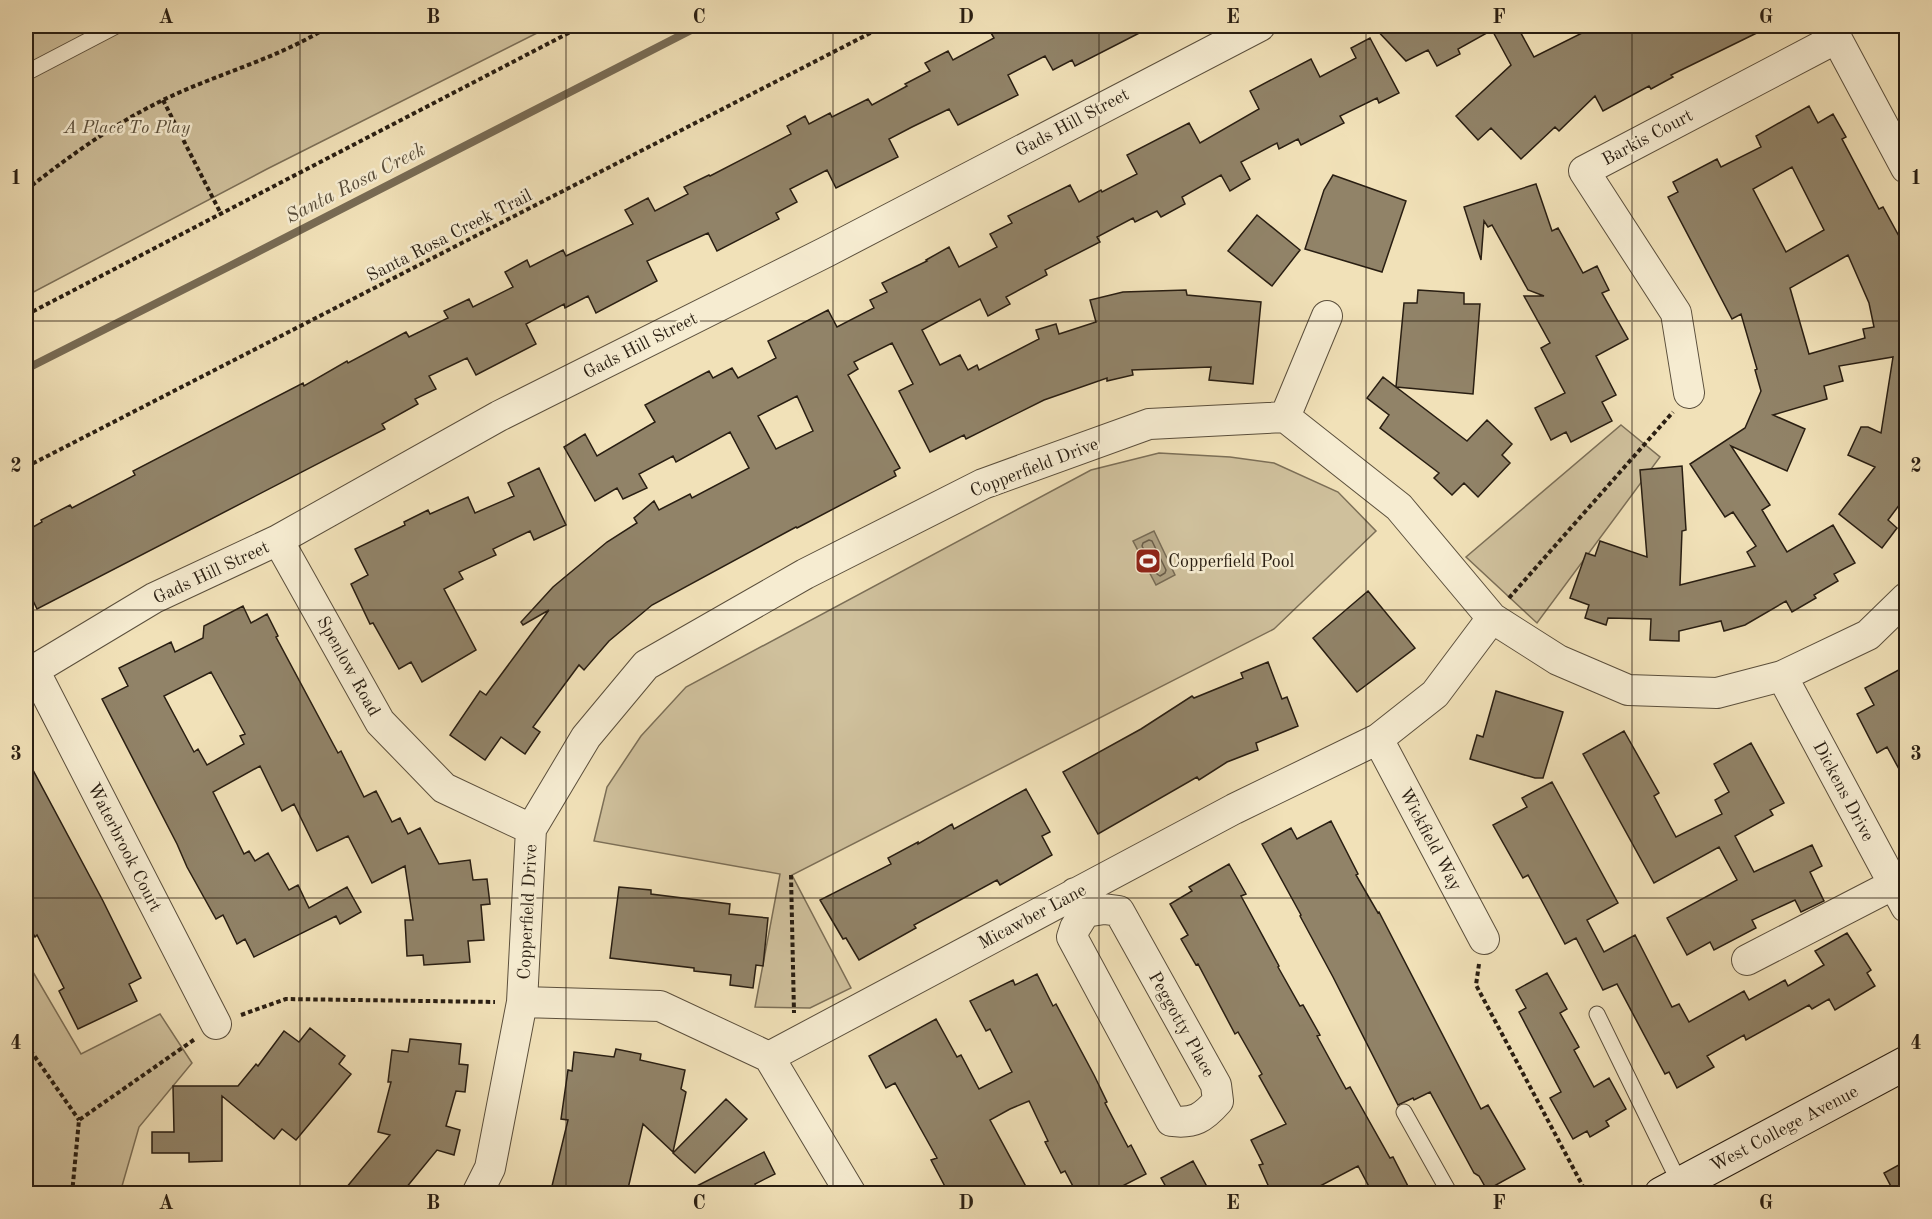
<svg xmlns="http://www.w3.org/2000/svg" width="1932" height="1219" font-family="'Old Standard TT',serif">
  <style>
    .green { fill: #cfc09c; stroke: #7c6f57; stroke-width: 1.5 }
    .water { fill: #ad9f80; stroke: #786b54; stroke-width: 1.5 }
    .lines { fill: none; stroke-linecap: round; stroke-linejoin: round }
    .shore { stroke: #6b5e49; stroke-width: 1.5 }
    .stream { stroke: #786b54; stroke-width: 8 }
    .building { fill: #918368; stroke: #291e12; stroke-width: 1.5; fill-rule: evenodd }
    .lane-casing { stroke: #5b4f3c; stroke-width: 17 }
    .street-casing { stroke: #5b4f3c; stroke-width: 32 }
    .secondary-casing { stroke: #291e12; stroke-width: 35 }
    .path { stroke: #291e12; stroke-width: 4; stroke-dasharray: 4.5 3; stroke-linecap: butt }
    .lane { stroke: #f6ecd1; stroke-width: 15 }
    .street { stroke: #f6ecd1; stroke-width: 30 }
    .secondary { stroke: #f6ecd1; stroke-width: 33 }
    .grid { fill: none; stroke: #291e12; stroke-width: 1.5; stroke-opacity: 0.55 }
    .labels { text-anchor: middle; stroke-width: 5; stroke-linejoin: round; paint-order: stroke }
    .street-label { font-size: 18px; fill: #291e12; stroke: #f6ecd1 }
    .park-label { font-size: 18px; font-style: italic; fill: #5b4f3b; stroke: #f6ecd1 }
    .poi-label { font-size: 18px; fill: #291e12; stroke: #f6ecd1; text-anchor: start }
    .water-label { font-size: 20px; font-style: italic; fill: #574b38; stroke: #f6ecd1 }
    .neatline { fill: none; stroke: #291e12; stroke-width: 2 }
    .grid-label { font-size: 20px; text-anchor: middle; font-weight: bold; fill: #291e12 }
  </style>
  <rect width="100%" height="100%" fill="#f1e1b8"/>
  <filter id="stains"><feTurbulence type="fractalNoise" baseFrequency=".00333" numOctaves="4"/><feColorMatrix values="0 0 0 0 .2 0 0 0 0 .09 0 0 0 0 .02 0 0 0 .5 -.17"/></filter>
  <radialGradient id="worn" r=".72"><stop offset=".6" stop-color="#630" stop-opacity="0"/><stop offset="1" stop-color="#630" stop-opacity=".3"/></radialGradient>
  <path class="green" d="M26 26H551L267 169 26 296Z
    M1621 425 1660 457 1537 623 1466 557Z
    M1159 453 1230 457 1274 463 1338 492 1376 531 1274 629 792 875 851 988 810 1008 755 1007 780 874 594 841 607 787 641 736 686 687 1091 470Z
    M26 960 81 1054 160 1014 192 1063 139 1127 120 1193H26Z"/>
  <path class="water" d="M1154 531 1175 575 1156 585 1133 541Z"/>
  <g class="lines">
    <path class="shore" d="M1149 540 1152 541 1166 570 1165 573 1160 576 1157 574 1142 546 1143 543Z"/>
    <path class="stream" d="M26 369 226 268 699 26"/>
  </g>
  <path class="building" d="M987 26H1153L1075 66 1072 60 1053 70 1045 56 1008 75 1018 95 958 125 949 109 912 127 889 139 898 157 836 188 827 170 790 189 797 202 776 213 779 219 717 251 708 233 647 261 657 281 596 313 588 296 565 308 564 304 526 324 536 344 476 375 467 358 429 376 436 389 415 399 418 404 382 424 385 429 37 609 26 586V531L42 522 41 520 70 505 72 508 135 475 133 471 303 383 304 386 347 361 348 363 406 332 409 337 448 318 444 311 469 299 473 307 513 287 505 272 527 260 530 267 563 250 566 256 633 224 625 210 648 198 655 211 688 194 684 187 709 175 710 176 791 134 787 126 805 116 809 124 830 113 832 117 868 99 872 105 907 86 905 84 930 71 925 63 948 51 953 60 994 38Z
    M1373 26H1517L1534 57 1596 26H1771L1671 75 1673 77 1651 89 1649 86 1603 111 1595 96 1559 131 1555 127 1521 159 1491 128 1478 140 1456 116 1511 65 1492 30 1458 49 1460 54 1437 66 1428 50 1406 61Z
    M1370 38 1399 93 1379 103 1377 98 1340 116 1344 123 1301 145 1298 139 1279 149 1277 143 1241 162 1250 179 1230 191 1221 175 1182 197 1185 204 1161 217 1157 211 1135 222 1133 218 1097 237 1100 242 1045 270 1047 275 1006 297 1010 304 988 316 980 299 922 330 940 365 960 355 968 370 977 365 979 370 1039 339 1036 330 1056 324 1059 334 1096 322 1090 300 1123 292 1186 290 1187 295 1261 302 1253 384 1209 380 1211 367 1132 370 1133 375 1107 381V378L1044 400 966 439 964 435 930 452 899 391 913 384 892 343 854 362 858 369 848 375 900 468 894 471 896 476 797 528 796 527 652 605 609 641 584 670 579 665 533 727 540 732 525 754 501 737 485 760 450 735 480 691 486 695 549 610 523 625 521 622 553 587 607 542 637 523 634 518 654 501 659 510 690 494 692 498 749 468 730 432 676 462 673 456 639 474 647 488 623 499 617 488 595 501 564 447 585 434 597 456 655 422 645 405 709 371 713 378 732 368 738 378 776 358 768 341 828 310 837 327 874 308 870 300 887 292 882 283 927 261 926 260 949 247 959 267 997 247 990 234 1012 223 1008 216 1070 185 1079 202 1101 190 1102 192 1137 174 1127 155 1189 123 1200 143 1259 109 1250 91 1311 59 1320 77 1356 58 1351 48ZM797 396 813 431 776 449 758 416Z
    M1809 106 1818 123 1833 114 1846 137 1842 139 1879 209 1883 207 1906 249V496L1888 520 1897 528 1882 548 1839 514 1875 467 1848 455 1861 427H1868L1881 433 1893 357 1839 366 1843 381 1824 386 1827 399 1773 415 1805 429 1787 471 1731 446 1770 505 1762 510 1787 552 1833 525 1855 563 1834 574 1838 581 1814 595 1816 598 1792 612 1786 601 1745 625 1724 631 1721 621 1679 631V641L1650 640 1651 619 1608 618 1606 625 1585 618 1589 605 1570 598 1586 553 1595 556 1600 541 1647 557 1640 470 1682 466 1686 530 1682 531 1680 585 1755 566 1747 552 1756 546 1733 512 1725 517 1690 464 1745 428 1761 391 1755 370 1757 369 1741 314 1732 319 1668 197 1678 192 1673 182 1717 159 1721 167 1761 147 1756 136ZM1792 167 1824 230 1786 252 1753 189ZM1848 255 1869 303 1874 327 1863 329 1865 338 1809 354 1790 288Z
    M1333 175 1406 201 1382 272 1305 249 1324 190Z
    M1536 184 1552 231 1558 228 1583 273 1597 266 1609 290 1602 293 1628 339 1596 356 1616 395 1602 402 1612 421 1571 442 1566 432 1551 440 1535 408 1565 393 1541 348 1550 343 1524 296H1544L1528 290 1492 225 1488 227 1484 221 1481 260 1464 207Z
    M1257 215 1300 250 1272 286 1228 251Z
    M1418 290 1464 293V304H1480L1473 394 1396 387 1467 441 1487 420 1512 444 1502 455 1510 463 1478 497 1464 483 1452 495 1434 478 1439 473 1380 428 1389 415 1367 398 1383 377 1396 387 1404 303H1417Z
    M539 468 566 525 534 540 530 531 493 549 496 555 459 572 463 579 444 589 476 650 422 682 411 662 399 669 373 623 370 624 351 584 368 575 355 549 405 525 404 522 428 510 430 514 468 497 475 513 514 496 508 483Z
    M1368 591 1415 648 1357 692 1313 638Z
    M243 606 251 623 267 614 278 636 276 637 338 753 341 751 364 797 376 791 392 822 400 818 408 834 420 828 439 864 470 860 473 880 487 879 490 904 481 905 484 940 468 941 470 962 424 965 423 955 407 956 405 920H413L405 866 372 883 348 836 317 851 294 804 282 811 260 766 213 792 244 854 249 851 255 861 268 853 289 890 298 885 309 908 347 887 361 912 340 924 336 916 254 957 245 939 237 944 223 915 216 919 187 867 177 844 102 699 128 686 119 668 171 642 175 652 203 638 204 626ZM211 672 245 734 240 736 244 744 207 765 198 749 194 752 164 696Z
    M1268 662 1282 699 1287 697 1298 726 1256 743 1258 750 1227 762 1199 780 1197 777 1098 834 1063 772 1141 729 1192 696 1194 698 1243 678 1241 673Z
    M1906 666V782L1887 747 1877 753 1857 714 1874 705 1865 688Z
    M1496 691 1563 712 1543 778H1535L1470 759 1477 735 1483 737Z
    M1624 731 1659 793 1654 796 1676 837 1722 814 1715 800 1729 792 1714 764 1751 743 1784 803 1770 810 1773 815 1735 836 1754 872 1812 845 1822 866 1810 872 1824 901 1801 912 1795 900 1752 920 1756 928 1714 950 1710 942 1687 955 1667 918 1737 880 1719 847 1654 883 1583 754Z
    M26 757 103 901 141 978 129 984 137 1001 78 1029 59 991 64 988 37 935 35 937 26 920Z
    M1552 782 1618 903 1587 920 1604 952 1635 935 1672 1007 1679 1004 1689 1022 1744 991 1749 1000 1785 980 1788 986 1824 965 1815 951 1847 933 1871 970 1867 973 1875 986 1835 1010 1829 999 1812 1009 1809 1005 1746 1040 1744 1035 1707 1056 1714 1067 1677 1088 1669 1072 1665 1074 1617 984 1603 990 1576 938 1565 944 1528 875 1523 878 1493 825 1527 807 1522 798Z
    M1026 789 1050 832 1042 836 1052 855 1000 885 997 880 914 925 916 928 859 960 846 938 843 939 820 900 891 864 888 858 918 842V844L952 824 954 829Z
    M1331 821 1358 874 1356 875 1378 913 1379 912 1481 1109 1488 1105 1525 1169 1487 1190 1479 1176 1474 1173 1430 1092 1414 1100 1413 1098 1398 1105 1333 977 1300 916 1301 915 1262 844 1291 828 1297 839Z
    M1229 864 1246 894 1241 896 1279 966 1278 967 1300 1006 1303 1005 1320 1035 1317 1036 1346 1089 1350 1087 1390 1158 1393 1157 1412 1194H1373L1358 1166 1305 1194H1272L1259 1165 1263 1164 1251 1140 1286 1124 1259 1076 1262 1074 1238 1032 1235 1034 1198 964 1196 965 1181 939 1188 935 1170 904 1192 891 1189 887Z
    M619 887 651 890V894L730 904 729 914 768 918 763 966 756 965 753 988 730 985 731 975 694 971V968L610 958Z
    M1547 973 1567 1009 1560 1013 1579 1047 1574 1050 1594 1087 1609 1078 1626 1109 1606 1121 1609 1126 1590 1137 1587 1131 1573 1139 1550 1098 1561 1092 1519 1012 1526 1008 1516 990Z
    M1037 974 1053 1006 1056 1004 1094 1075 1107 1102 1105 1103 1128 1147 1131 1145 1146 1174 1107 1194H1077L1065 1171 1061 1173 1045 1142 1048 1141 1029 1101 1010 1109 990 1120 1030 1194H949L931 1160 937 1158 895 1083 886 1088 869 1056 936 1019 957 1057 961 1055 979 1089 1012 1072 990 1029 986 1031 970 1001 1013 980 1015 985Z
    M310 1028 345 1056 339 1064 351 1074 296 1140 282 1129 274 1139 222 1096V1161L189 1162V1153H152V1132H174L173 1086H238L256 1064 258 1066 284 1031 299 1042Z
    M410 1039 461 1044 459 1064 468 1065 465 1092 456 1091 446 1126 460 1130 454 1155 437 1150 401 1194H341L390 1135 378 1132 391 1082H388L392 1050 408 1052Z
    M616 1049 641 1054 640 1060 685 1070 681 1089 686 1092 673 1152 643 1124 627 1193 611 1189 610 1194H583L552 1186 568 1120 561 1119 568 1070 572 1071 574 1052 614 1057Z
    M726 1099 747 1119 695 1173 673 1153Z
    M764 1152 775 1174 755 1184 760 1194H681Z
    M1193 1161 1211 1194H1170L1161 1178Z
    M1906 1161V1194H1895L1884 1173Z"/>
  <g class="lines">
    <g class="lane-casing">
      <path id="lane" d="M26 73 116 26
        M1597 1014 1680 1184
        M1404 1112 1450 1194"/>
    </g>
    <g class="street-casing">
      <path id="street" d="M1830 26 1906 168
        M1689 393 1676 313 1584 171 1837 38
        M1285 417 1327 316
        M278 540 380 722 444 788 531 829
        M34 670 216 1024
        M26 673 34 670 154 598 278 540 499 416 826 252 1260 26
        M1782 676 1906 907
        M1378 739 1484 939
        M1075 893 1085 912 1075 928 1072 937 1171 1121C1194 1124 1203 1118 1218 1101L1216 1085 1119 911 1104 909 1085 912
        M1747 960 1906 878
        M522 1002 660 1006 769 1057 1234 809 1378 739 1435 694 1492 618
        M769 1057 851 1194
        M477 1194 490 1168 522 1002 531 829 586 737 646 665 805 574 983 484 1149 424 1285 417 1399 507 1492 618 1558 660 1628 690 1717 693 1782 676 1868 635 1906 598"/>
    </g>
    <g class="secondary-casing">
      <path id="secondary" d="M1661 1194 1906 1063"/>
    </g>
    <path class="path" d="M163 100 221 214
      M26 190C68 157 114 124 163 100 216 74 280 58 329 26
      M26 315 582 26
      M26 467 884 26
      M1509 598 1673 412
      M791 875 794 1013
      M1479 964 1476 985 1587 1194
      M241 1015 286 999 495 1002
      M26 1044 79 1120
      M72 1194 79 1120 195 1039"/>
    <use href="#lane" class="lane"/>
    <use href="#street" class="street"/>
    <use href="#secondary" class="secondary"/>
  </g>
  <path class="grid" d="M300 26V1194M566 26V1194M833 26V1194M1099 26V1194M1366 26V1194M1632 26V1194M26 321H1906M26 610H1906M26 898H1906"/>
  <defs>
    <g id="stadium-square" transform="scale(1.35)"><rect x="-9" y="-9" width="18" height="18" rx="4" fill="#8f2418" stroke="#f6ecd1"/><path d="M0-5a6.5 5 0 1 0 0 10a6.5 5 0 1 0 0-10ZM-3.5-1.8h7v3.6h-7Z" fill="#fff"/></g>
  </defs>
  <g fill-rule="evenodd">
    <use href="#stadium-square" x="1148" y="561"/>
  </g>
  <g class="labels">
    <g class="street-label">
      <text transform="translate(1072 122) rotate(-28)" y="6">Gads Hill Street</text>
      <text transform="translate(1647 137) rotate(-28)" y="6">Barkis Court</text>
      <text transform="translate(449 235) rotate(-27)" y="6">Santa Rosa Creek Trail</text>
      <text transform="translate(640 345) rotate(-27)" y="6">Gads Hill Street</text>
      <text transform="translate(1034 467) rotate(-21)" y="6">Copperfield Drive</text>
      <text transform="translate(211 572) rotate(-25)" y="6">Gads Hill Street</text>
      <text transform="translate(349 666) rotate(61)" y="6">Spenlow Road</text>
      <text transform="translate(1844 791) rotate(62)" y="6">Dickens Drive</text>
      <text transform="translate(1431 839) rotate(62)" y="6">Wickfield Way</text>
      <text transform="translate(125 847) rotate(63)" y="6">Waterbrook Court</text>
      <text transform="translate(527 912) rotate(-87)" y="6">Copperfield Drive</text>
      <text transform="translate(1032 916) rotate(-28)" y="6">Micawber Lane</text>
      <text transform="translate(1182 1024) rotate(61)" y="6">Peggotty Place</text>
      <text transform="translate(1784 1128) rotate(-28)" y="6">West College Avenue</text>
    </g>
    <g class="park-label">
      <text x="127" y="133">A Place To Play</text>
    </g>
    <g class="poi-label">
      <text x="1168" y="567">Copperfield Pool</text>
    </g>
    <g class="water-label">
      <text transform="translate(355 182) rotate(-27)" y="7">Santa Rosa Creek</text>
    </g>
  </g>
  <rect width="1932" height="1219" fill="none" stroke="#f1e1b8" stroke-width="66"/>
  <rect x="33" y="33" width="1866" height="1153" class="neatline"/>
  <g class="grid-label">
    <text x="166" y="23">A</text>
    <text x="433" y="23">B</text>
    <text x="699" y="23">C</text>
    <text x="966" y="23">D</text>
    <text x="1233" y="23">E</text>
    <text x="1499" y="23">F</text>
    <text x="1766" y="23">G</text>
    <text x="16" y="184">1</text>
    <text x="1916" y="184">1</text>
    <text x="16" y="472">2</text>
    <text x="1916" y="472">2</text>
    <text x="16" y="760">3</text>
    <text x="1916" y="760">3</text>
    <text x="16" y="1049">4</text>
    <text x="1916" y="1049">4</text>
    <text x="166" y="1209">A</text>
    <text x="433" y="1209">B</text>
    <text x="699" y="1209">C</text>
    <text x="966" y="1209">D</text>
    <text x="1233" y="1209">E</text>
    <text x="1499" y="1209">F</text>
    <text x="1766" y="1209">G</text>
  </g>
  <rect width="100%" height="100%" filter="url(#stains)"/>
  <rect width="100%" height="100%" fill="url(#worn)"/>
</svg>
